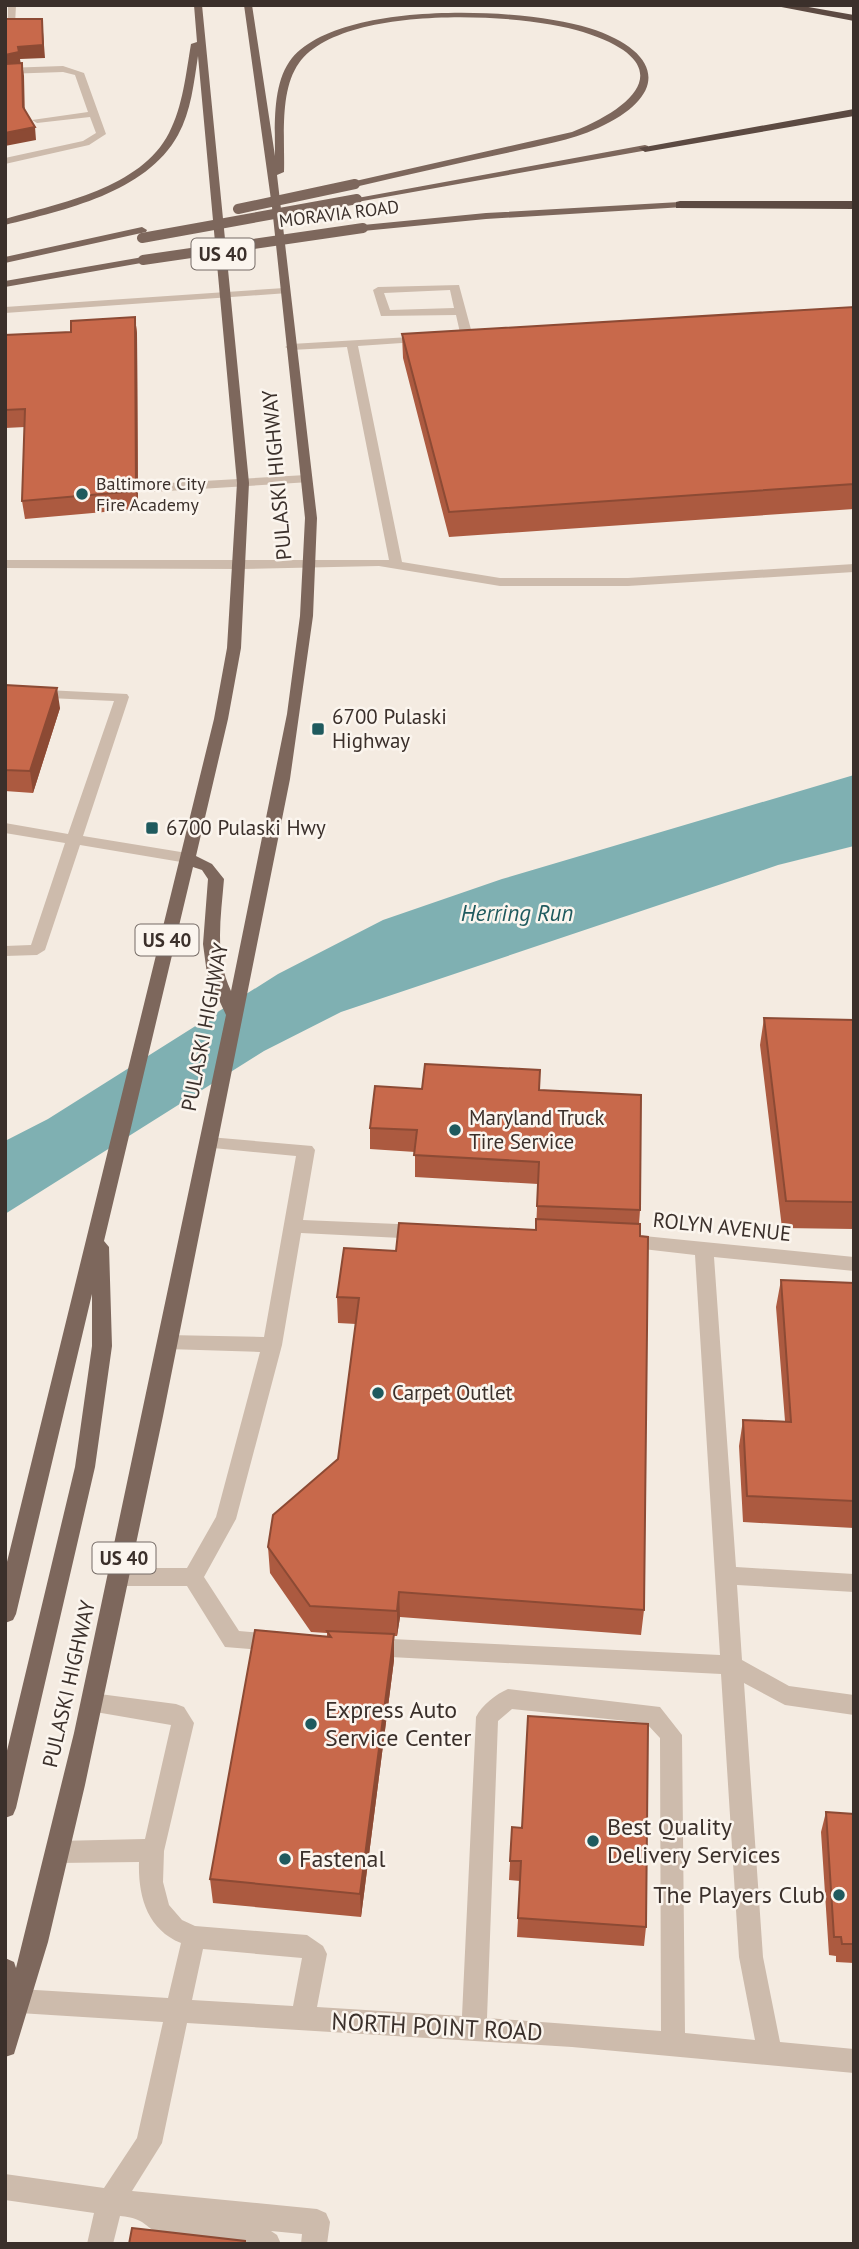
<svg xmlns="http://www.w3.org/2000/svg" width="859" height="2249" font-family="'PT Sans',sans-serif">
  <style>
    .water { fill: #7fb0b2 }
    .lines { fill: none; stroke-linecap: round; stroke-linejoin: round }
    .minor { fill: #cdbbac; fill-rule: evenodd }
    .major { fill: #7d675c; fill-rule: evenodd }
    .highway { fill: #5c4a42; fill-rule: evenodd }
    .major-bridge { stroke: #7d675c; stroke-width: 10 }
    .wall { fill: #ac5a40 }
    .shaded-wall { fill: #8c4a34 }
    .building { fill: #c8694b; stroke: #8c4a34; stroke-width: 2 }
    .poi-dot { fill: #1f5a5e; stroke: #fbf5ee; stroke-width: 2.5 }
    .labels { text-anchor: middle; stroke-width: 5; stroke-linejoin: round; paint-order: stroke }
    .far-street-label { font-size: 18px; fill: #3b302b; stroke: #fbf5ee }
    .far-poi-label { font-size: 18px; fill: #3b302b; stroke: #fbf5ee; text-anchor: start }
    .shield { fill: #fbf5ee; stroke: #756b66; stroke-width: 2 }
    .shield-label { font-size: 19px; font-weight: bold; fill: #3b302b }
    .street-label { font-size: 21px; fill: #3b302b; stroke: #fbf5ee }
    .poi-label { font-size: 21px; fill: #3b302b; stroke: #fbf5ee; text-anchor: start }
    .water-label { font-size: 23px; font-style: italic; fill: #1f5a5e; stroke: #fbf5ee }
    .near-poi-label { font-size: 24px; fill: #3b302b; stroke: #fbf5ee; text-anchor: start }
    .near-street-label { font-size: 24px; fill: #3b302b; stroke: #fbf5ee }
  </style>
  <rect width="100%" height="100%" fill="#f4ebe1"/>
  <path class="water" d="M854 775V846L778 865 341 1012 264 1051 5 1214V1141L48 1119 278 974 383 920 502 879Z"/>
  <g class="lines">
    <path class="minor" d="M8 5H16L15 25 8 23Z
      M63 66 84 73 106 134 89 145 5 164V158L83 141 96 133 90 117 37 123 32 120 88 112 75 75 63 72 5 74V68Z
      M459 285 473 337 467 340 461 337 456 315 381 316 373 290 378 287ZM450 290 454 308 390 310 384 293Z
      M284 288 288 289V293L5 313V307Z
      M427 336 433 339 431 341 358 346 402 562 500 578H628L854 564V572L628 586H500L379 566 240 569 5 568V560H389L347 347 291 350 285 347 291 344Z
      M306 475 310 476V482L151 492 145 488 151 484Z
      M5 688 127 694 129 697 83 836 187 853 195 858 187 863 80 845 45 950 37 955 5 956V946L31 945 65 843 5 833V823L68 834 114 701 5 696Z
      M209 1137 312 1146 315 1150 303 1220 421 1225 427 1227 430 1232 427 1237 421 1239 301 1233 282 1345 236 1519 204 1577 239 1631 285 1635 288 1642 285 1649 277 1651 225 1647 187 1586H119L112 1583 108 1577 112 1571 119 1568H187L216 1517 260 1352 167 1349 160 1347 157 1342 160 1337 167 1335 264 1337 296 1156 203 1147 200 1143Z
      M624 1234 854 1257V1271L714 1257 736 1567 854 1574V1592L737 1585 742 1660 789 1686 854 1695V1715L785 1705 744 1683 763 1957 780 2042 854 2049V2073L572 2047 187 2023 162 2143 132 2191 317 2209 326 2213 330 2222 327 2244H301L302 2234 271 2231 277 2235 281 2244H227L163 2235C141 2226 148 2219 120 2216L113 2244H87L94 2213 5 2200V2174L104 2188 137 2138 163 2022 19 2013 10 2009 7 2001 10 1993 19 1989 168 1998 181 1943C147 1929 138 1896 139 1862L57 1863 49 1860 45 1852 49 1844 57 1841 145 1839 171 1725 84 1710 81 1703 84 1696 92 1693 176 1704 184 1707 194 1723 164 1851 163 1882 169 1905 182 1920 195 1926 307 1935 323 1946 327 1954 317 2007 462 2016 476 1717C482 1705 496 1694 508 1689L660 1707 682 1735 685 2033 755 2040 739 1957 721 1674 371 1656 363 1654 360 1647 363 1640 371 1638 720 1655 695 1255 617 1246 615 1241 617 1236ZM512 1709 646 1723 660 1738 661 2031 487 2018 498 1721ZM203 1949 302 1958 293 2006 192 2000Z"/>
    <path class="major" d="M194 5H202L249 483 241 648 228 719 196 856 212 864 224 879C221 917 214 955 231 991L287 714 300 616 305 518 272 207 244 5H252L275 156C275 125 272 83 292 58 341 0 522 7 589 28 662 51 671 95 598 128 570 141 540 145 511 152 459 163 407 175 355 187L351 186V182L572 132C641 105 678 62 583 32 521 12 341 4 299 63 279 91 285 139 284 172L277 175 317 518 313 616 290 779 163 1416 85 1785 48 1942 14 2054 5 2057V1958L14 1962 16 1968 74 1733 226 1015 207 974 203 944 208 879 202 870 193 867 104 1241 109 1247 112 1346 95 1467 16 1808 13 1815 5 1818V1759L75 1467 92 1346V1294L16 1614 13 1620 5 1623V1570L214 719 227 648 237 483 198 56C194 82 191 112 178 135 146 193 64 210 5 225V219C60 203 141 188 169 133 183 106 186 73 191 44L197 42Z
      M645 145 648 146V150L357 202 352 199Z
      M680 202 685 205 684 207 486 219 363 231 358 228 363 225 486 213Z
      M142 227 147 230 146 232 5 263V257Z
      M143 257 147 258V262L5 287V281Z"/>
    <path class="highway" d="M771 5H797L854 15V21Z
      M854 109V116L645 152 639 148Z
      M680 201H854V209L676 208V202Z"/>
    <path class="major-bridge" d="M238 209 355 184
      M142 238 357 199
      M143 260 363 228"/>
  </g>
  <path class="wall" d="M854 307V509L449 537 403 358 402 334Z
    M135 317 137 334 138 509 25 519 22 501 25 427 5 428V335L71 332Z
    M5 685 60 708 33 793 5 791Z
    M764 1018 854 1020V1229L782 1228 760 1045Z
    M422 1089 539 1090 640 1210 639 1224 644 1610 641 1635 400 1617 397 1636H394V1660L361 1917 213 1903 210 1879 327 1636V1633L311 1632 270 1573 268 1547 338 1459 356 1324 338 1323 337 1297 396 1251 536 1230 538 1184 415 1177V1152L370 1149V1128Z
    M781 1280 854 1283V1528L743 1522 739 1446 743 1420 785 1421 776 1307Z
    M826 1812 854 1814V1963L836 1962V1956L829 1955 821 1832Z
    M512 1827 646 1927 644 1946 517 1937 520 1881 509 1880Z"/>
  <path class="shaded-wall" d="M42 19 45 58 20 59 21 65 5 68V55L18 47Z
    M22 63 24 76 25 120 23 107Z
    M35 127 36 140 5 146V133Z
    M135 317 137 334 138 509 136 491Z
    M57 688 60 708 33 793 30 771Z
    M399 1592 400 1617 397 1636V1611Z
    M394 1634V1660L361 1917 360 1894Z"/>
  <path class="building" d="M5 19H42L43 45 18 47 19 52 5 55Z
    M22 63 23 107 35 127 5 133V64Z
    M854 307V484L449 512 402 334Z
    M135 317 136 491 22 501 25 409 5 410V335L71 332V321Z
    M5 685 57 688 30 771 5 770Z
    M764 1018 854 1020V1202L786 1201Z
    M425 1064 540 1070 539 1090 641 1095 640 1210 537 1206 539 1162 414 1155 417 1130 370 1128 375 1086 422 1089Z
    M536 1219 640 1224V1236L648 1237 644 1610 399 1592 397 1611 310 1606 268 1547 273 1515 338 1459 359 1298 337 1297 344 1248 396 1251 399 1223 536 1230Z
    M781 1280 854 1283V1501L747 1496 743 1420 791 1422Z
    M255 1630 331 1637 327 1631 394 1634 360 1894 210 1879Z
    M528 1716 648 1724 646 1927 518 1918 521 1861H510L512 1827 522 1828Z
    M826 1812 854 1814V1944H842L841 1937H834Z
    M132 2228 245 2241V2244H129Z"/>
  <g class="poi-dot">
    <circle cx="82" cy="494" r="7"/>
    <rect x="311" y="722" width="14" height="14" rx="3.5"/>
    <rect x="145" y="821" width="14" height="14" rx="3.5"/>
    <circle cx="455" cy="1130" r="7"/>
    <circle cx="378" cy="1393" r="7"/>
    <circle cx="311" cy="1724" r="7"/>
    <circle cx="593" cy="1841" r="7"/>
    <circle cx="285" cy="1859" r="7"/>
    <circle cx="839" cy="1895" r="7"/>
  </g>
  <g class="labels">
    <g class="far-street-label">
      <text transform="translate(339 214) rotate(-7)" y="6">MORAVIA ROAD</text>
    </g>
    <g class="far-poi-label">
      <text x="96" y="490">Baltimore City<tspan x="96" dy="21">Fire Academy</tspan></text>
    </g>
    <g class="shield">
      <rect x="191.5" y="238.5" width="63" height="31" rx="5"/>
      <rect x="135.5" y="924.5" width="63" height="31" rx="5"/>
      <rect x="92.5" y="1542.5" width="63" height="31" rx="5"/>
    </g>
    <g class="shield-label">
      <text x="223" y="261">US 40</text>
      <text x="167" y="947">US 40</text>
      <text x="124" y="1565">US 40</text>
    </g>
    <g class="street-label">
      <text transform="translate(277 475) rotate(-95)" y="7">PULASKI HIGHWAY</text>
      <text transform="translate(205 1027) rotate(-79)" y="7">PULASKI HIGHWAY</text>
      <text transform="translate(722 1227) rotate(6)" y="7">ROLYN AVENUE</text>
      <text transform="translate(69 1684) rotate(-77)" y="7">PULASKI HIGHWAY</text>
    </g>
    <g class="poi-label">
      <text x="332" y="724">6700 Pulaski<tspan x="332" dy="24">Highway</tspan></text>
      <text x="166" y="835">6700 Pulaski Hwy</text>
      <text x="469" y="1125">Maryland Truck<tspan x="469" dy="24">Tire Service</tspan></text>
      <text x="392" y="1400">Carpet Outlet</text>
    </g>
    <g class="water-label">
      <text x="517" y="921">Herring Run</text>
    </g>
    <g class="near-poi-label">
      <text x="325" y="1718">Express Auto<tspan x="325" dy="28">Service Center</tspan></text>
      <text x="607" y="1835">Best Quality<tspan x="607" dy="28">Delivery Services</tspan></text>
      <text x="299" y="1867">Fastenal</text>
      <text x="825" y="1903" text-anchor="end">The Players Club</text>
    </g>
    <g class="near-street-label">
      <text transform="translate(437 2027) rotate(3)" y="8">NORTH POINT ROAD</text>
    </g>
  </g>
  <rect width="859" height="2249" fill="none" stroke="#3b302b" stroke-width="14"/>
</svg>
